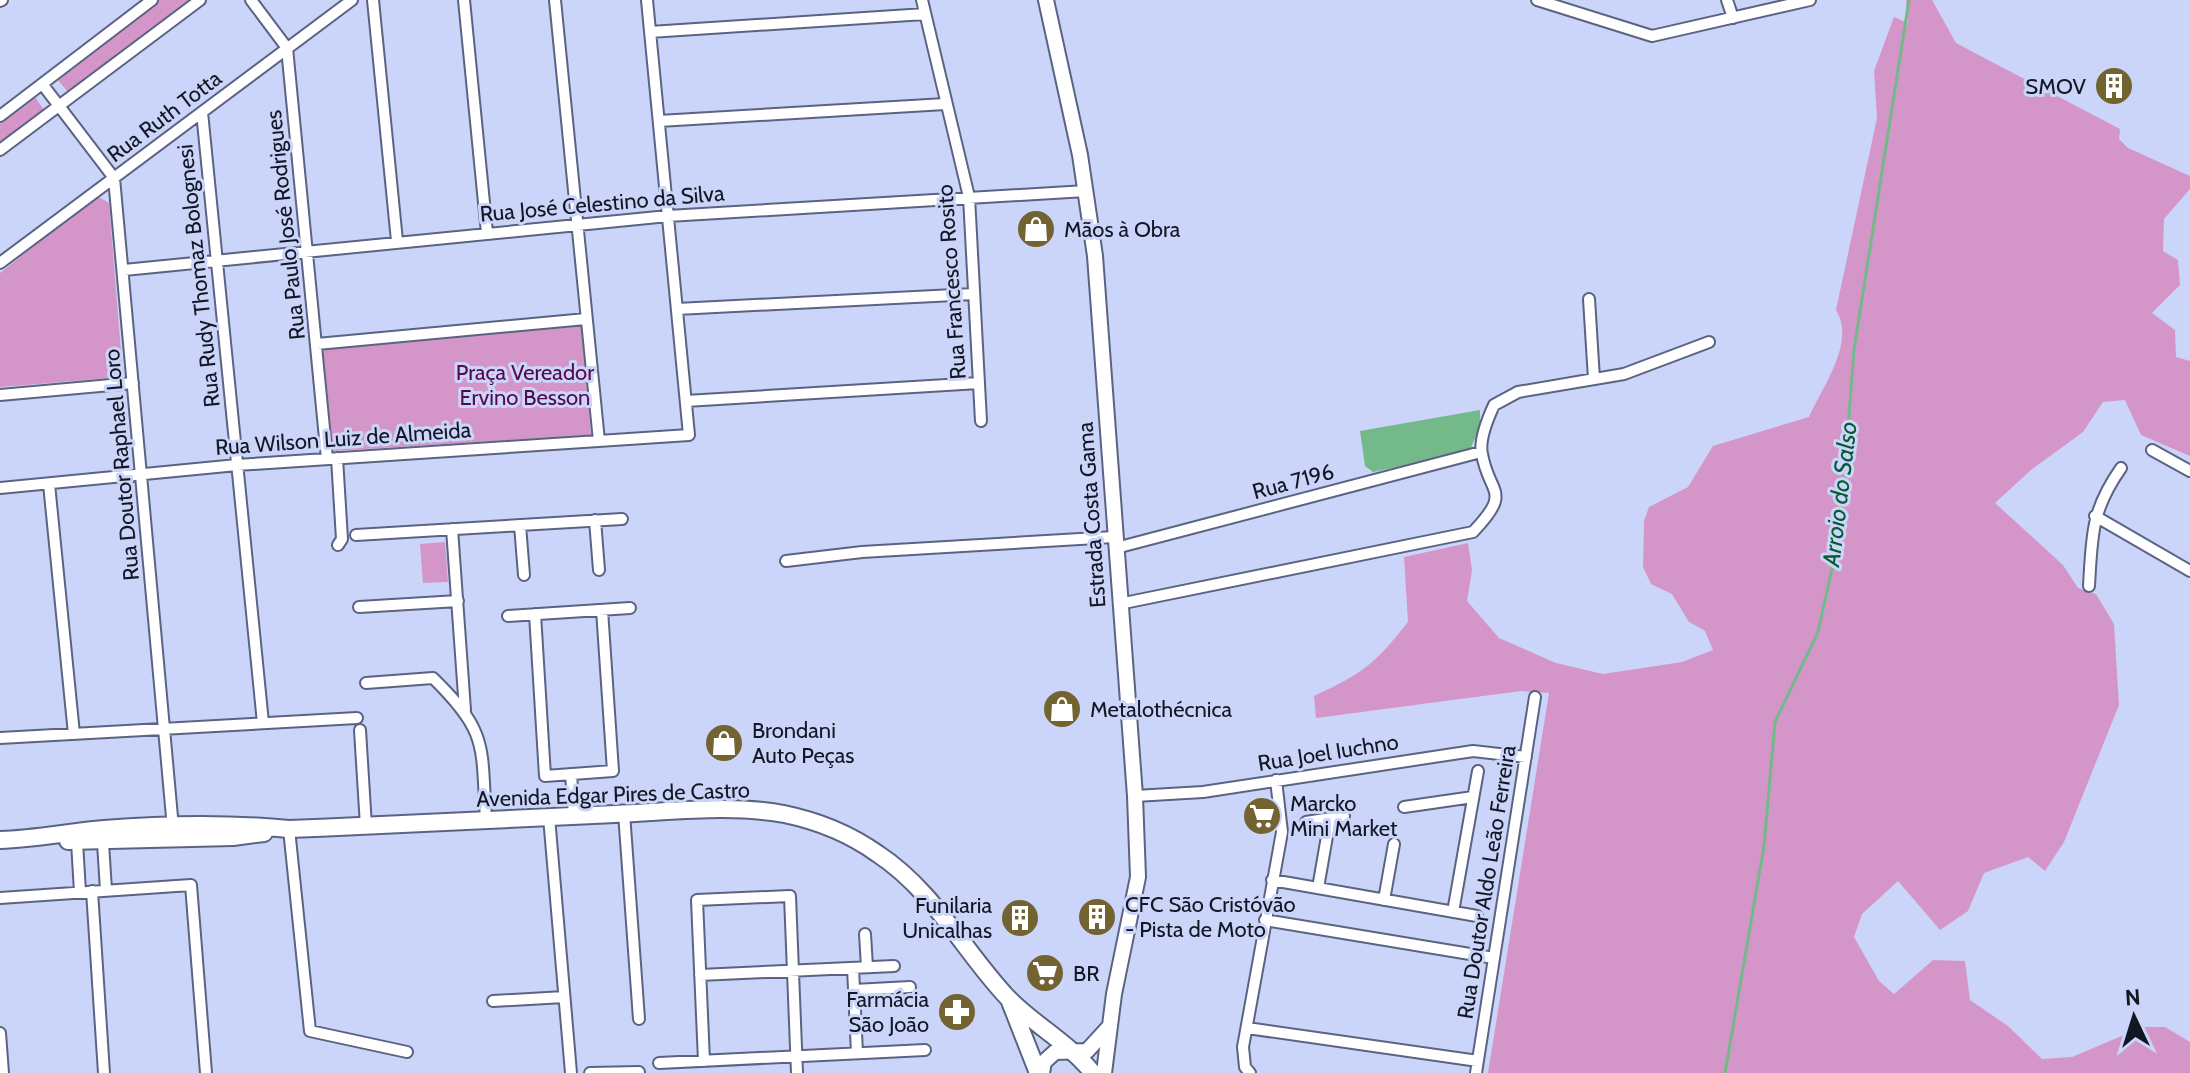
<svg xmlns="http://www.w3.org/2000/svg" width="2190" height="1073" font-family="Cabin,sans-serif">
  <style>
    .green { fill: #d496c8 }
    .water { fill: #73b989 }
    .lines { fill: none; stroke-linecap: round; stroke-linejoin: round }
    .stream { stroke: #73b989; stroke-width: 3 }
    .minor-casing { stroke: #5b6383; stroke-width: 14 }
    .secondary-casing { stroke: #5b6383; stroke-width: 18 }
    .primary-casing { stroke: #5b6383; stroke-width: 20 }
    .minor { stroke: #fff; stroke-width: 10 }
    .secondary { stroke: #fff; stroke-width: 14 }
    .primary { stroke: #fff; stroke-width: 16 }
    .labels { text-anchor: middle; stroke-width: 6; stroke-linejoin: round; paint-order: stroke }
    .poi-label { font-size: 22px; fill: #131623; stroke: #cbd5f9; text-anchor: start }
    .street-label { font-size: 22px; fill: #131623; stroke: #cbd5f9 }
    .park-label { font-size: 22px; fill: #55094d; stroke: #cbd5f9 }
    .water-label { font-size: 24px; font-style: italic; fill: #035b2f; stroke: #cbd5f9 }
  </style>
  <rect width="100%" height="100%" fill="#cbd5f9"/>
  <path class="green" d="M157 0H194L68 92 57 79Z
    M1906 0H1932L1956 43 2120 129 2119 139 2128 148 2190 176V189L2164 219 2163 251 2178 260 2180 285 2152 313 2175 330 2176 357 2190 361V456L2141 435 2125 400 2103 402 2083 432 2031 470 1995 503 2063 565 2078 588 2096 594 2114 624 2119 705 2064 842 2045 871 2028 857 1984 873 1968 911 1940 930 1898 881 1862 914 1854 937 1879 981 1894 994 1933 960 1965 961 1970 1000 2008 1026 2042 1059 2072 1057 2143 1027H2165L2190 1042V1073H1488L1549 693 1521 691 1316 718 1314 696C1362 674 1375 664 1408 622L1404 557 1468 543 1472 570 1467 601 1499 638 1556 663 1603 674 1682 662 1713 650 1705 631 1689 622 1672 594 1651 584 1643 567 1644 521 1649 507 1688 487 1713 446 1809 417C1823 386 1856 342 1836 310L1877 118 1874 71 1894 17 1908 23Z
    M35 97 44 110 0 143V122Z
    M97 196 109 203 123 377 0 387V273Z
    M581 325 591 435 332 451 323 350Z
    M445 542 448 582 423 583 420 544Z"/>
  <path class="water" d="M1480 410V427L1469 452 1373 472 1365 466 1360 431Z"/>
  <g class="lines">
    <path class="stream" d="M1725 1073 1764 846 1775 722 1818 632 1840 533 1854 350 1909 0"/>
    <g class="minor-casing">
      <path id="minor" d="M251 0 287 48 327 459
        M373 0 397 241
        M464 0 487 233
        M555 0 599 441
        M922 0 969 197 981 421
        M1537 0 1652 36 1810 0
        M1727 0 1733 18
        M0 1 2 0
        M650 32 925 14
        M43 85 114 178 173 828
        M202 112 263 723
        M0 116 152 0
        M659 121 945 104
        M0 150 200 0
        M0 263 352 0
        M124 270 668 216 1086 191
        M1589 299 1594 379
        M677 309 974 294
        M317 344 586 319
        M0 395 133 383
        M686 401 979 383
        M2152 450 2190 471
        M337 458 342 539 338 545
        M49 484 74 734
        M0 488 237 465 689 435 647 0
        M2095 516 2190 571
        M595 520 599 570
        M520 525 524 575
        M452 529 465 710
        M356 535 622 519
        M1116 548 1481 452
        M786 561 862 552 1114 537
        M2089 586C2092 535 2091 511 2121 468
        M1119 604 1473 532C1513 490 1489 495 1482 454 1479 441 1488 418 1494 405L1518 392 1624 374 1709 342
        M359 607 458 601
        M535 614 545 776 613 771 602 610
        M508 616 630 608
        M366 683 433 678C489 733 481 745 486 819
        M360 730 366 826
        M0 738 357 718
        M571 774 574 815
        M1135 796 1203 792 1473 751 1526 757
        M1404 807 1473 797
        M624 813 639 1019
        M549 817 571 1073
        M1306 822 1344 816
        M289 829 310 1031 407 1052
        M77 842 80 892
        M103 843 106 890
        M1272 880 1477 916
        M1318 888 1330 819
        M92 891 104 1073
        M0 898 191 885 206 1073
        M1384 900 1394 844
        M1453 912 1478 771
        M1265 920 1494 958
        M865 934 867 967
        M853 968 857 1053
        M700 975 894 966
        M854 990 910 987
        M493 1001 564 997
        M1247 1028 1478 1061
        M0 1033 3 1073
        M704 1061 697 900 790 896 797 1073
        M659 1063 925 1050
        M590 1073 639 1072
        M1250 1073 1245 1067 1243 1047 1282 832 1276 780
        M1476 1073 1535 697"/>
    </g>
    <g class="secondary-casing">
      <path id="secondary" d="M1046 0 1080 155 1095 256 1135 796 1138 877 1114 994 1104 1073
        M1042 1073 1044 1062 1055 1052 1087 1051 1108 1028"/>
    </g>
    <g class="primary-casing">
      <path id="primary" d="M0 840C35 839 69 832 104 829 166 824 228 823 289 829 398 825 507 818 615 814 670 812 730 804 784 814 818 821 850 834 878 854 934 891 963 950 1007 997 1034 1025 1068 1042 1093 1073
        M68 841 233 837 264 833
        M1009 999 1038 1073"/>
    </g>
    <use href="#minor" class="minor"/>
    <use href="#secondary" class="secondary"/>
    <use href="#primary" class="primary"/>
  </g>
  <defs>
    <g id="building-disc" transform="scale(2)"><circle r="9.5" fill="#726331" stroke="#cbd5f9"/><path d="M-4-6H4V6H1V3H-1V6H-4ZM-2.5-4.3h1.7v1.8h-1.7ZM.8-4.3h1.7v1.8H.8ZM-2.5-1h1.7V.8h-1.7ZM.8-1h1.7V.8H.8Z" fill="#fff"/></g>
    <g id="shop-disc" transform="scale(2)"><circle r="9.5" fill="#726331" stroke="#cbd5f9"/><path d="M-5-2.5h2.3a2.7 3.5 0 0 1 5.4 0H5L5.5 6h-11ZM-1.5-2.5h3a1.5 2.3 0 0 0-3 0Z" fill="#fff"/></g>
    <g id="supermarket-disc" transform="scale(2)"><circle r="9.5" fill="#726331" stroke="#cbd5f9"/><path d="M-6-5.5h2.5l.6 2H6L4.5 2H-2.5L-4.4-4H-6ZM-1.5 3.2a1.3 1.3 0 1 0 .1 0ZM3 3.2a1.3 1.3 0 1 0 .1 0Z" fill="#fff"/></g>
    <g id="pharmacy-disc" transform="scale(2)"><circle r="9.5" fill="#726331" stroke="#cbd5f9"/><path d="M-2-6h4v4h4v4h-4v4h-4v-4h-4v-4h4Z" fill="#fff"/></g>
  </defs>
  <g fill-rule="evenodd">
    <use href="#building-disc" x="2114" y="86"/>
    <use href="#shop-disc" x="1036" y="229"/>
    <use href="#shop-disc" x="1062" y="709"/>
    <use href="#shop-disc" x="724" y="743"/>
    <use href="#supermarket-disc" x="1262" y="816"/>
    <use href="#building-disc" x="1097" y="917"/>
    <use href="#building-disc" x="1020" y="918"/>
    <use href="#supermarket-disc" x="1045" y="973"/>
    <use href="#pharmacy-disc" x="957" y="1012"/>
  </g>
  <g class="labels">
    <g class="poi-label">
      <text x="2086" y="94" text-anchor="end">SMOV</text>
      <text x="1064" y="237">Mãos à Obra</text>
      <text x="1090" y="717">Metalothécnica</text>
      <text x="752" y="738">Brondani<tspan x="752" dy="25">Auto Peças</tspan></text>
      <text x="1290" y="811">Marcko<tspan x="1290" dy="25">Mini Market</tspan></text>
      <text x="1125" y="912">CFC São Cristóvão<tspan x="1125" dy="25">- Pista de Moto</tspan></text>
      <text x="992" y="913" text-anchor="end">Funilaria<tspan x="992" dy="25">Unicalhas</tspan></text>
      <text x="1073" y="981">BR</text>
      <text x="929" y="1007" text-anchor="end">Farmácia<tspan x="929" dy="25">São João</tspan></text>
    </g>
    <g class="street-label">
      <text transform="translate(164 116) rotate(-37)" y="8">Rua Ruth Totta</text>
      <text transform="translate(602 203) rotate(-5)" y="8">Rua José Celestino da Silva</text>
      <text transform="translate(285 225) rotate(-96)" y="8">Rua Paulo José Rodrigues</text>
      <text transform="translate(198 276) rotate(-96)" y="8">Rua Rudy Thomaz Bolognesi</text>
      <text transform="translate(951 282) rotate(-94)" y="8">Rua Francesco Rosito</text>
      <text transform="translate(343 438) rotate(-4)" y="8">Rua Wilson Luiz de Almeida</text>
      <text transform="translate(121 465) rotate(-95)" y="8">Rua Doutor Raphael Loro</text>
      <text transform="translate(1293 481) rotate(-15)" y="8">Rua 7196</text>
      <text transform="translate(1091 515) rotate(-94)" y="8">Estrada Costa Gama</text>
      <text transform="translate(1328 752) rotate(-9)" y="8">Rua Joel Iuchno</text>
      <text transform="translate(613 794) rotate(-2)" y="8">Avenida Edgar Pires de Castro</text>
      <text transform="translate(1486 882) rotate(-81)" y="8">Rua Doutor Aldo Leão Ferreira</text>
    </g>
    <g class="park-label">
      <text x="525" y="380">Praça Vereador<tspan x="525" dy="25">Ervino Besson</tspan></text>
    </g>
    <g class="water-label">
      <text transform="translate(1840 494) rotate(-83)" y="8">Arroio do Salso</text>
    </g>
  </g>
  <g transform="translate(2134 1017) rotate(356)" stroke="#cbd5f9" stroke-width="6" paint-order="stroke">
  <path d="M0-6L14 30L0 20L-14 30Z" fill="#131623"/>
  <text y="-12" font-size="22" font-weight="bold" text-anchor="middle" fill="#131623">N</text>
  </g>
</svg>
